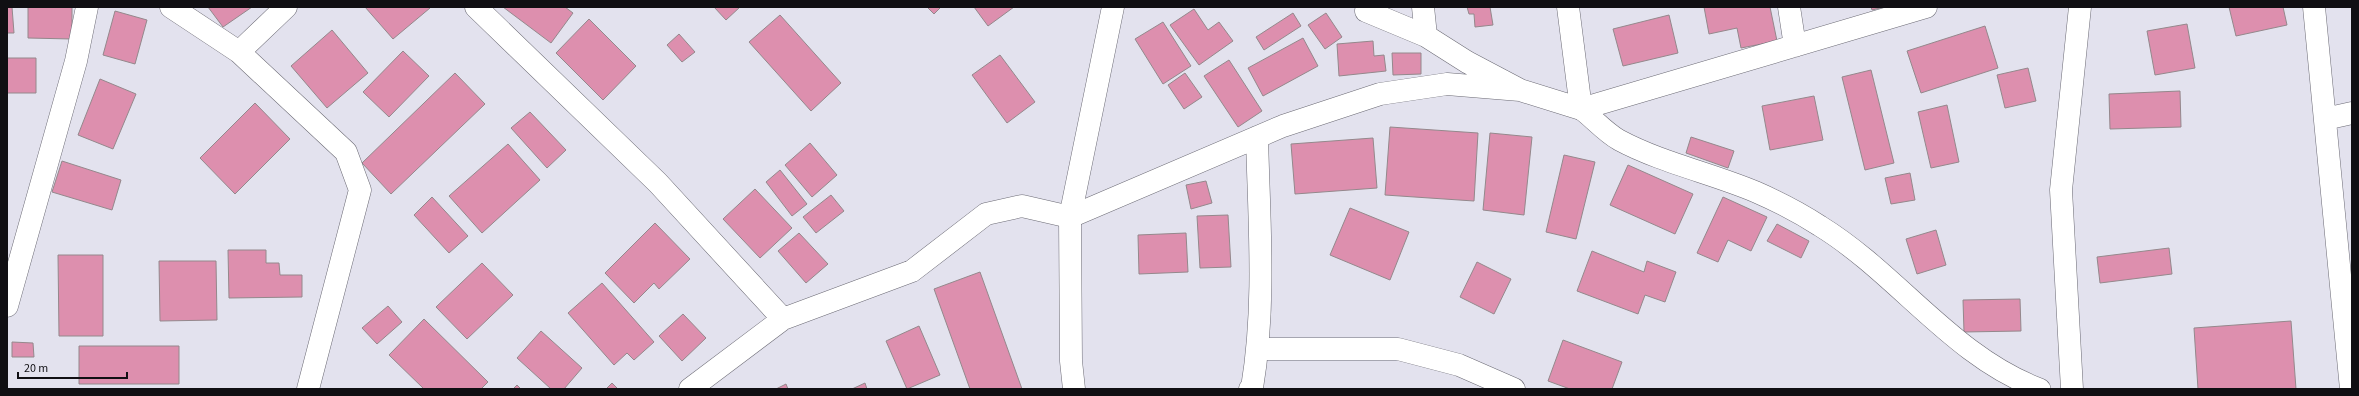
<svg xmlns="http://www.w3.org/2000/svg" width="2359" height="396" font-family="'Source Sans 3',sans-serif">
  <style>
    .building { fill: #dd8fae; stroke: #94888c }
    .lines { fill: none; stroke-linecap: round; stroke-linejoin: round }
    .lane-casing { stroke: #6b6a74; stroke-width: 22 }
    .street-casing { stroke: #6b6a74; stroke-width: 23 }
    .secondary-casing { stroke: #6b6a74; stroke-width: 23 }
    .lane { stroke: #fff; stroke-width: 21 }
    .street { stroke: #fff; stroke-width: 22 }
    .secondary { stroke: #fff; stroke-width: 22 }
  </style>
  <rect width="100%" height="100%" fill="#e3e2ee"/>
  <path class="building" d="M7 7H12L14 33H7Z
    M28 7H72V39L28 38Z
    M208 7H252L223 27Z
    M365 7H429L430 8 393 39Z
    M503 7H565L573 13 551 43Z
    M714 7H740L726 20Z
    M927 7H941L934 14Z
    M974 7H1014L988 26Z
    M1467 7H1490L1493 25 1475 27 1474 14H1469Z
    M1704 7H1770L1777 41 1741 48 1737 28 1709 34Z
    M1871 7H1884L1872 10Z
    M2229 7H2283L2287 25 2236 36Z
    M1194 9 1208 30 1219 22 1233 41 1199 65 1170 25Z
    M115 11 147 20 135 64 103 55Z
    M1293 13 1301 26 1264 50 1256 37Z
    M1326 13 1342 37 1325 49 1308 25Z
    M780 15 841 83 811 111 749 42Z
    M1669 15 1678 53 1623 66 1613 29Z
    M589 19 636 66 603 100 556 53Z
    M1163 22 1191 66 1163 84 1135 39Z
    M2187 24 2195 68 2155 75 2147 31Z
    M1985 26 1998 68 1921 93 1907 51Z
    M332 30 368 73 327 108 291 66Z
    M679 34 695 52 682 62 667 45Z
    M1303 38 1318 66 1263 96 1248 68Z
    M1373 41 1374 56 1384 55 1386 71 1339 76 1337 44Z
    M403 51 429 76 389 117 363 92Z
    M1392 53H1421V74L1393 75Z
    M1000 55 1035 102 1007 123 972 75Z
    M7 58H36V93H7Z
    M1229 60 1262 111 1238 127 1204 76Z
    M2028 68 2036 101 2005 108 1997 75Z
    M1871 70 1894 163 1865 170 1842 77Z
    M455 73 485 104 391 194 362 163Z
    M1185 73 1202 97 1184 109 1168 85Z
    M100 79 136 94 113 149 78 135Z
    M2180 91 2181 127 2110 129 2109 94Z
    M1814 96 1823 140 1770 150 1762 106Z
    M255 103 290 139 235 194 200 158Z
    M1947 105 1959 162 1931 168 1918 112Z
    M530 112 566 150 547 168 511 128Z
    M1390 127 1478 133 1474 201 1385 195Z
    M1490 133 1532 137 1524 215 1483 210Z
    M1691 137 1734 151 1728 168 1686 153Z
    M1373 138 1377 188 1295 194 1291 144Z
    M810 143 837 175 812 197 785 165Z
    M508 144 540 180 482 233 449 196Z
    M1564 155 1595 162 1576 239 1546 232Z
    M62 161 121 180 112 210 52 192Z
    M1628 165 1693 194 1675 234 1610 205Z
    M780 170 807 204 792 216 766 182Z
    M1910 173 1915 200 1891 204 1885 178Z
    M1206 181 1212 203 1191 209 1186 185Z
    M755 189 792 228 760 258 723 219Z
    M831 195 844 211 816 233 803 217Z
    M432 197 468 236 449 253 414 215Z
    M1723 197 1767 217 1751 251 1728 240 1718 262 1697 253Z
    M1350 208 1409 232 1390 280 1330 255Z
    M1228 215 1231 267 1200 268 1197 216Z
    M655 223 690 259 659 289 654 283 634 303 605 273Z
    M1777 224 1809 241 1801 258 1767 241Z
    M1936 230 1946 265 1917 274 1906 239Z
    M799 233 828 264 806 283 778 251Z
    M1186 233 1188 272 1139 274 1138 235Z
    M2169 248 2172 274 2100 283 2097 257Z
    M228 250H266V263H279L280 275H302V297L229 298Z
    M1592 251 1644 272 1647 261 1676 272 1665 302 1645 295 1638 314 1577 291Z
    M58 255H103V336H59Z
    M159 261H216L217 320 160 321Z
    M1477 262 1511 279 1494 314 1460 297Z
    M482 263 513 295 467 339 436 307Z
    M980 272 1022 389H970L934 289Z
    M602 283 654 342 634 360 627 353 614 365 568 313Z
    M2020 299 2021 331 1964 332 1963 300Z
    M388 306 402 322 377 344 362 328Z
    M683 314 706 338 682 361 659 336Z
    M424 319 488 382 481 389H424L389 355Z
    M2291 321 2296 389H2198L2194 328Z
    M919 326 940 375 907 389 886 341Z
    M541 331 582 368 564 389H551L517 358Z
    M1563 340 1622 362 1612 389H1570L1548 381Z
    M12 342 33 343 34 357H12Z
    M79 346H179V384H79Z
    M612 383 618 389H606Z
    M865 383 867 389H852Z
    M786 384 788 389H776Z
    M517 385 521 389H513Z"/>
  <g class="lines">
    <g class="lane-casing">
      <path id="lane" d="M1581 109C1593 118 1605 132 1619 140 1662 163 1711 173 1756 192 1779 202 1800 213 1820 226 1898 274 1953 357 2040 389"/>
    </g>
    <g class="street-casing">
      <path id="street" d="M171 7 239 52 346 152 360 190 308 389
        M476 7 658 183 783 319
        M1423 7 1426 36
        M1568 7 1581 109
        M1789 7 1795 46
        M2314 7 2351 389
        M1366 11 1426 36 1467 62 1520 90 1581 109 1926 7
        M239 52 286 7
        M2325 119 2352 113
        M7 306 76 61 87 7
        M1259 349H1398L1459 365 1514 389
        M690 389 783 319 912 271 986 214 1022 206 1070 217 1283 126 1380 94 1447 84 1520 90
        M1250 389 1252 388C1266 305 1259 220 1257 137
        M2072 389 2061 190 2080 7"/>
    </g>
    <g class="secondary-casing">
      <path id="secondary" d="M1074 389 1071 361 1070 217 1113 7"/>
    </g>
    <use href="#lane" class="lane"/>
    <use href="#street" class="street"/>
    <use href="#secondary" class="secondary"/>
  </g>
  <rect width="2359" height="396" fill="none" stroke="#100f13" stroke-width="16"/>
  <path d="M18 372v6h109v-6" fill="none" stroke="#100f13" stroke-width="2"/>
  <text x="24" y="372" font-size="12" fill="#100f13" stroke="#e3e2ee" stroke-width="3" paint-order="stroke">20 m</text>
</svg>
